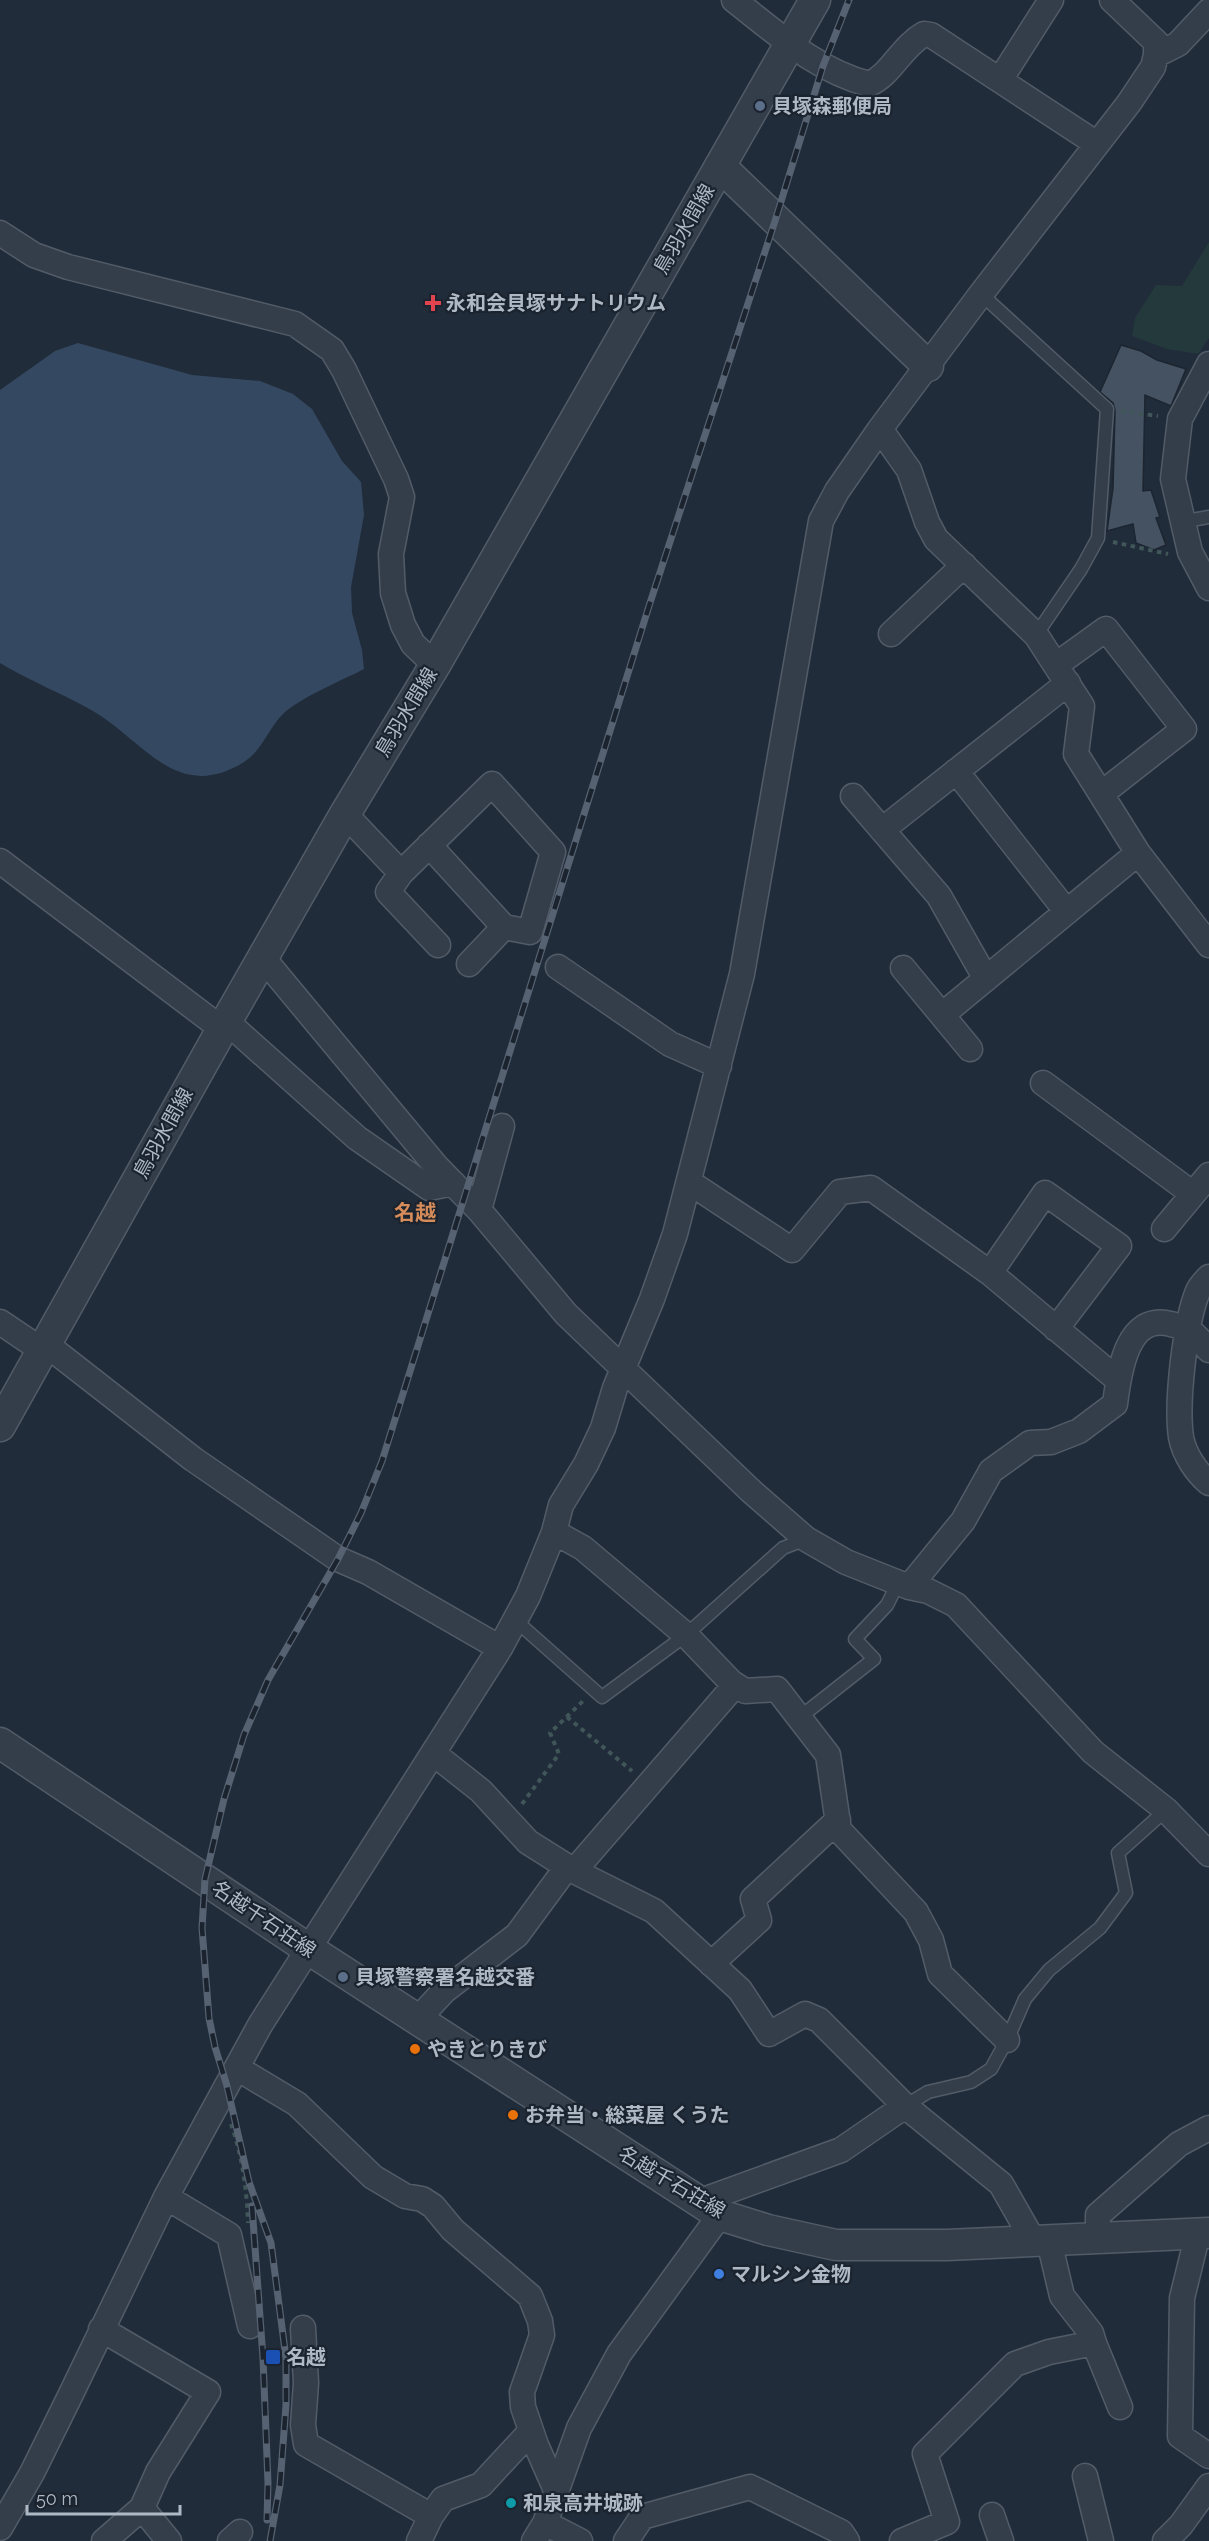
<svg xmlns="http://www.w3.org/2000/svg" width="1209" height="2541" font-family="Raleway,'Noto Sans JP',sans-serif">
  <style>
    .green { fill: #23393b }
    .water { fill: #344961 }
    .building { fill: #445261; stroke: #1c2530; stroke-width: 1.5 }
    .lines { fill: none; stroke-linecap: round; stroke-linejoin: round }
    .service-casing { stroke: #525c68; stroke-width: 15 }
    .minor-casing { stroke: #525c68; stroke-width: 27 }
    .tertiary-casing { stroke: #525c68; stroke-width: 33 }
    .path { stroke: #405658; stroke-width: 4; stroke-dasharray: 4.5 4.5; stroke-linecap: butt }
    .service { stroke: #343e4a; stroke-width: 12 }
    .minor { stroke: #343e4a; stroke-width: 24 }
    .tertiary { stroke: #343e4a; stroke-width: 30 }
    .rail-casing { stroke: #566271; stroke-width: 7 }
    .rail { stroke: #1a232e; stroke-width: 4.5; stroke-dasharray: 14; stroke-linecap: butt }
    .service-dot { fill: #5c6f8a; stroke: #1a232e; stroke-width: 2 }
    .health-dot { fill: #e0444e; stroke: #1a232e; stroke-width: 2 }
    .food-dot { fill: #e8710a; stroke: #1a232e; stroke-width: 2 }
    .shop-dot { fill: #3f7fe0; stroke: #1a232e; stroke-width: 2 }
    .transit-dot { fill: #1a4fb4; stroke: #1a232e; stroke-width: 2 }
    .culture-dot { fill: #0f9aa8; stroke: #1a232e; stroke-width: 2 }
    .labels { text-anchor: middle; stroke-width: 4.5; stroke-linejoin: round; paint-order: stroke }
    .poi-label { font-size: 20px; font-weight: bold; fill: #afb9c6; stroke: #1a232e; text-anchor: start }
    .street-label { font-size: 20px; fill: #afb9c6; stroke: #1a232e }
    .neighbourhood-label { font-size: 21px; font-weight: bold; fill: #d68b5a; stroke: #1a232e }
  </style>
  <rect width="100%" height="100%" fill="#212c3a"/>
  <path class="green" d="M1209 242V338L1198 354 1167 349 1132 336 1135 318 1156 285 1182 286Z"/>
  <path class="water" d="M78 343 192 375 260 381 293 394 312 409 342 461 361 482 364 515 351 587 352 613 362 650 364 669C341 681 303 696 284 713 269 727 262 751 244 762 177 804 143 740 93 711 63 694 30 681 0 663V390L55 351Z"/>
  <path class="building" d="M1121 345 1141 351 1157 360 1186 369 1171 406 1145 395 1143 491 1151 490 1160 517 1156 518 1166 545 1154 550 1136 543 1133 524 1107 531 1113 488 1115 410 1113 403 1100 392Z"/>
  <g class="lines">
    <g class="service-casing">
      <path id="service" d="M981 294 1107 409 1098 538 1081 569 1036 635
        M1181 522 1209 517
        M515 1620 602 1697 686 1635 783 1548 806 1539
        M799 1718 874 1659 855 1639 887 1605 898 1583
        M905 2106 928 2092 971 2082 991 2069 1007 2040 1025 1999 1049 1970 1100 1928 1126 1893 1118 1853 1166 1810"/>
    </g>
    <g class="minor-casing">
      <path id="minor" d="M734 0C775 32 817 71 869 84 891 75 901 47 924 34L931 35 1097 144
        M1156 55 1178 44 1209 11
        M1000 80 1051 0
        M0 233 34 255 68 267 295 324 332 350 344 370 396 479 402 497 391 554 393 593 403 625 413 644 435 665
        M1209 364 1180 419 1173 479 1190 552 1209 588
        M880 429 909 470 927 522 936 539 1036 635 1082 706 1076 754 1138 853 1209 945
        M891 634 964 565
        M1056 665 1106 629 1184 729 1101 794
        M956 771 1067 912
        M853 796 939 896 986 979
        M345 814 401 873
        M882 830 1068 683
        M429 845 504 927 530 932 553 852 492 784 401 873 388 892 438 945
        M0 861 222 1029
        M263 958 436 1166 479 1210 566 1314 751 1491 806 1539 846 1562 909 1587 928 1591 956 1605 1093 1752 1166 1810 1209 1854
        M469 964 504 927
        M558 967 670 1044 719 1066
        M903 968 970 1049
        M942 1015 1138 853
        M226 1021 357 1138 429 1188 453 1183
        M1043 1083 1193 1194
        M689 1182 792 1250 840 1192 871 1188 990 1273 1118 1380
        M479 1210 502 1126
        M1164 1229 1209 1175
        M990 1273 1045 1193 1119 1246 1056 1329
        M1209 1277C1205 1281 1200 1286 1198 1291 1185 1322 1176 1403 1181 1437 1184 1454 1196 1472 1209 1483
        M0 1322 43 1351
        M47 1345 193 1459 338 1559 368 1572 500 1648
        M554 1532 583 1548 686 1635 731 1682 745 1691 777 1689 828 1755 839 1830 916 1912 931 1940 940 1974 1007 2040
        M909 1587 963 1521 991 1471 1030 1443 1051 1442 1079 1431 1115 1404C1119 1372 1127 1312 1171 1324 1177 1326 1184 1326 1189 1330 1196 1335 1203 1344 1209 1350
        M433 1753 481 1791 528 1842 574 1871 654 1911 740 1990 769 2034 805 2014 819 2020 905 2106 1001 2184 1034 2242
        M574 1871 735 1685
        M711 1964 759 1920 753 1899 838 1820
        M418 2019 444 1991 517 1935 567 1867
        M237 2068 297 2104 373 2177 405 2196 422 2199 433 2206 453 2230 530 2296 540 2321 542 2335 522 2392 523 2407 536 2445 556 2490
        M166 2197 229 2235 250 2326
        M698 2202 841 2150 905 2106
        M1198 2233 1182 2298 1180 2436 1209 2456
        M1098 2238V2215L1179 2144 1209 2128
        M303 2328 306 2383 303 2425 306 2444 431 2516 443 2499 481 2485 531 2431
        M101 2329 208 2392 158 2472 142 2508 104 2541
        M1094 2343 1120 2407
        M1085 2476 1101 2541
        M142 2508 169 2541
        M992 2515 1001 2541
        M545 2523 580 2541
        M0 2528 32 2473 71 2394 166 2197 260 2025 500 1648 528 1596 554 1532 561 1505 586 1464 603 1428 615 1388 652 1299 675 1234 742 974 821 521 837 491 880 429 981 294 1129 103 1153 67 1156 55V42L1112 0
        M230 2541 240 2532
        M419 2541 431 2516
        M534 2541 545 2523 579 2428 619 2354 720 2215
        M626 2541 642 2517 750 2487 841 2532 847 2541
        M902 2541 947 2522 925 2454 1015 2364 1049 2352 1094 2343 1091 2333 1062 2296 1049 2241
        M1165 2541 1181 2525 1209 2486"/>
    </g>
    <g class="tertiary-casing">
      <path id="tertiary" d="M720 166 928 366
        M0 1426 222 1029 345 814 435 665 815 0
        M0 1743 307 1948 720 2215 768 2230 836 2245H947L1209 2233"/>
    </g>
    <path class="path" d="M1121 411 1158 416
      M1113 542 1168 554
      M567 1717 632 1771
      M522 1804 559 1754 550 1733 583 1701
      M231 2124C242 2155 247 2190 248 2223"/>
    <use href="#service" class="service"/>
    <use href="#minor" class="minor"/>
    <use href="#tertiary" class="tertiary"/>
    <g class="rail-casing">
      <path id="rail" d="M252 2206 263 2358 268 2483 267 2520
        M270 2541 280 2485 286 2405V2358L271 2243 249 2182 227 2086 215 2047 209 2018 202 1928 205 1879 224 1799 244 1735 268 1680 338 1559 361 1513 382 1461 649 606 775 221 823 66 849 0"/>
    </g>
    <use href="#rail" class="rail"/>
  </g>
  <g class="service-dot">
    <circle cx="760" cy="106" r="6"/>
    <circle cx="343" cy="1977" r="6"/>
  </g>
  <path class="health-dot" d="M430 294h6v6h6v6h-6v6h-6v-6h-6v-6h6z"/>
  <g class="food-dot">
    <circle cx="415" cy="2049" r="6"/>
    <circle cx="513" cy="2115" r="6"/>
  </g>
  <circle class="shop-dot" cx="719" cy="2274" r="6"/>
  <rect class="transit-dot" x="265" y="2349" width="16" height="16" rx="3"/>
  <circle class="culture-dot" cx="511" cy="2503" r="6"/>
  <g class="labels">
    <g class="poi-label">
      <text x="772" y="113">貝塚森郵便局</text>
      <text x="446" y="310">永和会貝塚サナトリウム</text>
      <text x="355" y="1984">貝塚警察署名越交番</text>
      <text x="427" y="2056">やきとりきび</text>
      <text x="525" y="2122">お弁当・総菜屋 くうた</text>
      <text x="731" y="2281">マルシン金物</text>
      <text x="286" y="2364">名越</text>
      <text x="523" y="2510">和泉高井城跡</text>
    </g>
    <g class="street-label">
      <text transform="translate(684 229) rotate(-60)" y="7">鳥羽水間線</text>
      <text transform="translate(406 712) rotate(-59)" y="7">鳥羽水間線</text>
      <text transform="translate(163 1133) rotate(-61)" y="7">鳥羽水間線</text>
      <text transform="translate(264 1919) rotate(34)" y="7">名越千石荘線</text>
      <text transform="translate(672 2182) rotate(31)" y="7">名越千石荘線</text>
    </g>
    <g class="neighbourhood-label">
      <text x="415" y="1220">名越</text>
    </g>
  </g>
  <path d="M27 2505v9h153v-9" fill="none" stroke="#afb9c6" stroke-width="3"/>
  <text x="36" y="2505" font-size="18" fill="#afb9c6" stroke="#1a232e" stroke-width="4.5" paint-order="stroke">50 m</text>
</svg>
